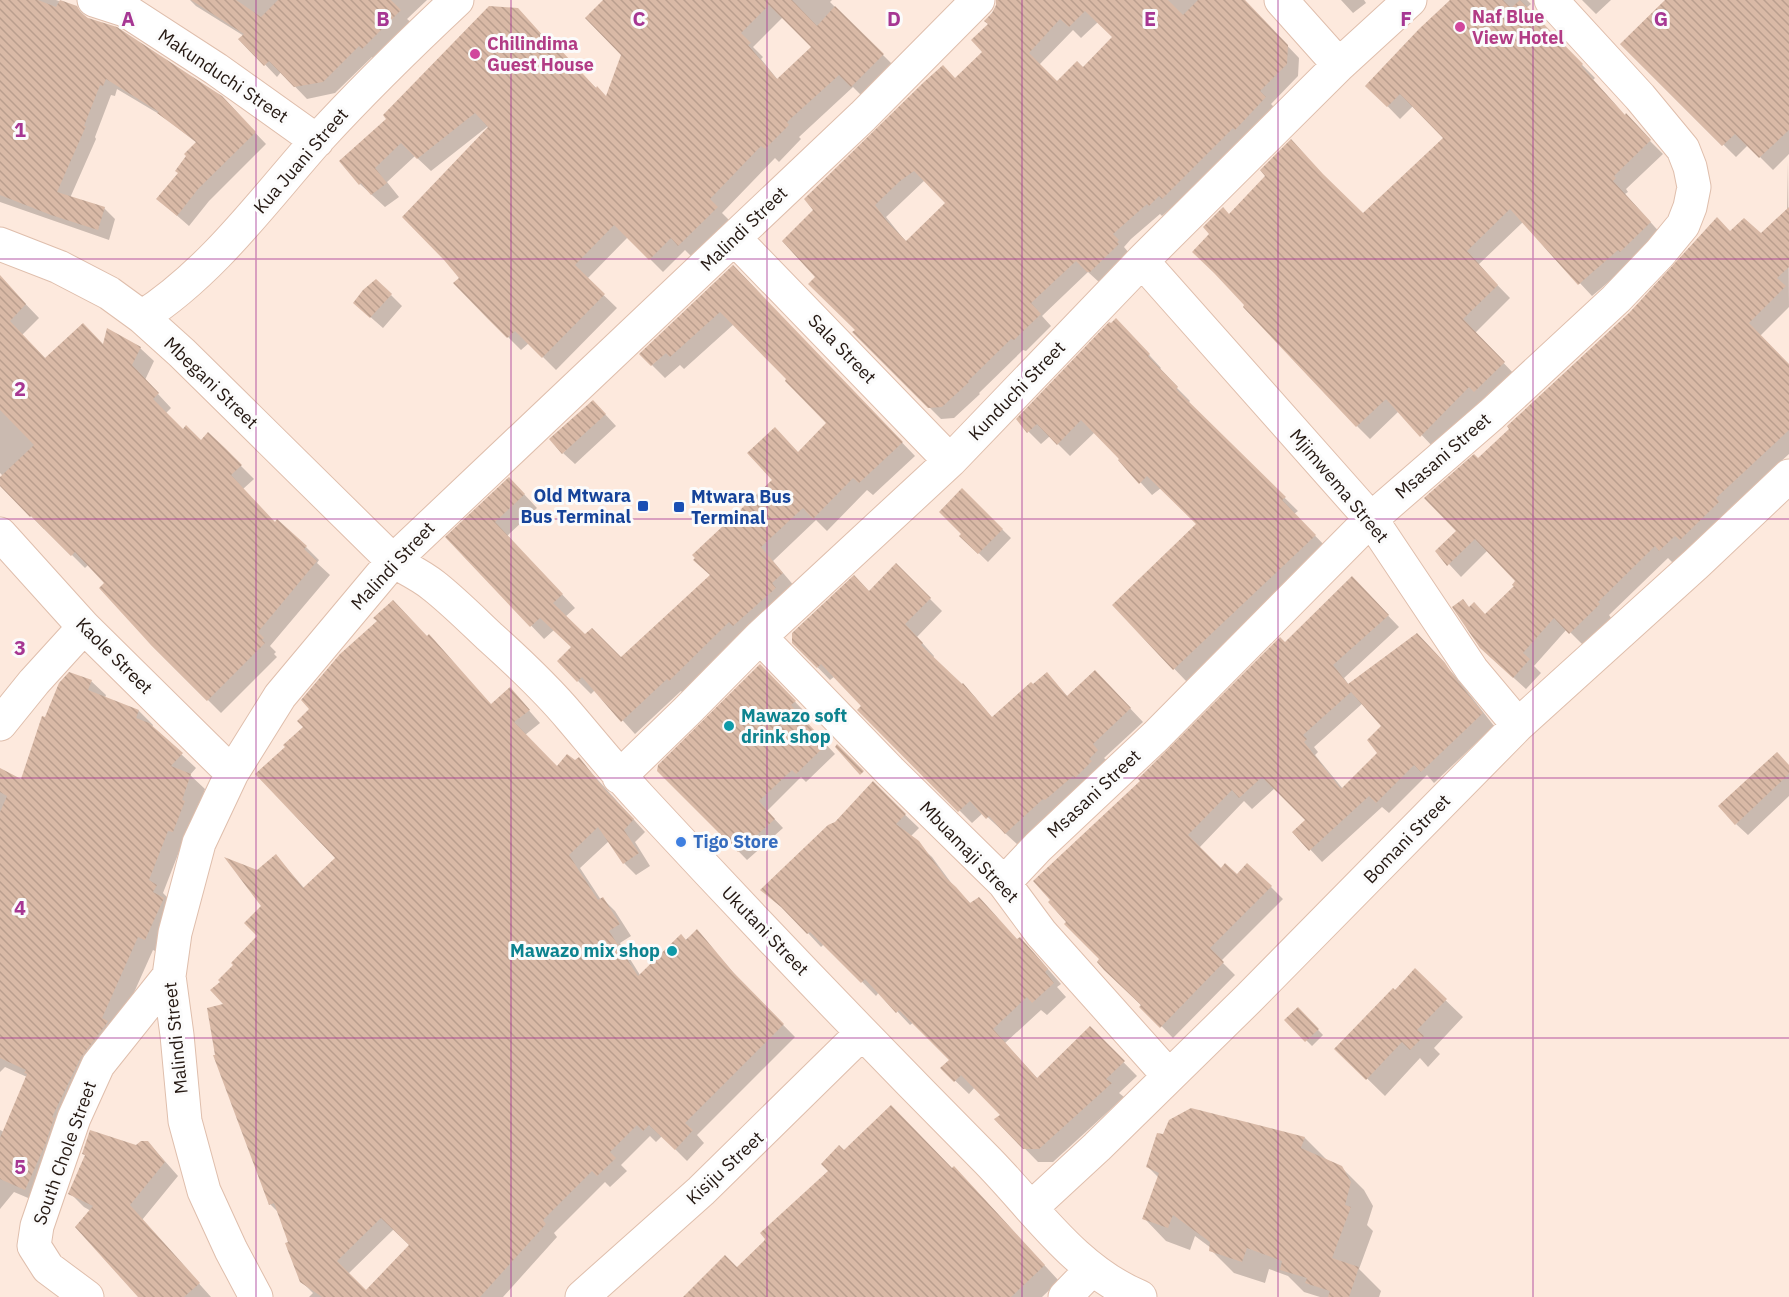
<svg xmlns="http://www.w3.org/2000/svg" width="1789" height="1297" font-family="'IBM Plex Sans',sans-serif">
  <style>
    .shadow { fill: #0003; fill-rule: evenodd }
    .building { fill: url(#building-back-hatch); fill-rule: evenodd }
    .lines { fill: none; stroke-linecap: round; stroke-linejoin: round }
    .minor-casing { stroke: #dfbeac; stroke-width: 35 }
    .minor { stroke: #fff; stroke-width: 33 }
    .grid { fill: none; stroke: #a63693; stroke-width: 1.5; stroke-opacity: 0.55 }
    .hotel-dot { fill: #d1479c; stroke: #fbfbfb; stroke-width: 2 }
    .transit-dot { fill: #1a4fb4; stroke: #fbfbfb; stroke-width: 2 }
    .culture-dot { fill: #0f9aa8; stroke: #fbfbfb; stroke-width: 2 }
    .shop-dot { fill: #3f7fe0; stroke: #fbfbfb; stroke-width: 2 }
    .labels { text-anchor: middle; stroke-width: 6; stroke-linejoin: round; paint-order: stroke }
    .hotel-label { font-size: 18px; font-weight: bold; fill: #b23c85; stroke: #fbfbfb; text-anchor: start }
    .street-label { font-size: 18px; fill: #241812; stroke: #fbfbfb }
    .transit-label { font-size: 18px; font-weight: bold; fill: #164399; stroke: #fbfbfb; text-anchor: end }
    .culture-label { font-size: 18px; font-weight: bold; fill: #0d838f; stroke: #fbfbfb; text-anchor: start }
    .shop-label { font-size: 18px; font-weight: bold; fill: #366cbe; stroke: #fbfbfb; text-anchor: start }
    .grid-label { font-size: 20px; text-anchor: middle; font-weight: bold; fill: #a63693; stroke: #fbfbfb; stroke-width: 6; stroke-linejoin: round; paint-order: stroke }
  </style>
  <defs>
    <pattern id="building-back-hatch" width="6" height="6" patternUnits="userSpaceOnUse" patternTransform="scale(1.5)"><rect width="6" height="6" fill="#d9b9a6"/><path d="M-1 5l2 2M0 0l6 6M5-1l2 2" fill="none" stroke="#ba9e8e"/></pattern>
  </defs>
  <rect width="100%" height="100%" fill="#fde9dd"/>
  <path class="shadow" d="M0 0H56L76 7 88 19 221 97 266 144 209 201 189 226 158 199 179 173 197 143 164 117 117 89 115 96 111 95 95 137 96 139 70 198 104 208 115 219 109 240 0 202Z
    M190 0H427L407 19 412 23 375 60 372 57 335 93 307 99 281 72 277 77 241 39 244 36 196 6Z
    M605 0H832L830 2 896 68 865 99 853 87 799 137 801 139 779 162 775 158 722 213 730 221 692 257 685 250 663 272 628 237 587 279 617 308 556 370 529 343 521 350 488 317 461 278 493 124 492 123 431 171 415 156 387 182 399 197 385 207 360 184 341 161 556 51 607 98 623 54ZM783 17 813 47 778 80 761 59 763 57 753 47Z
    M998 0H1244L1299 58 1298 76 1271 104 1277 110 1175 209 1172 207 1162 216 1160 214 1131 239 1124 247 1129 253 1100 283 1088 272 1042 316 1051 326 1026 351 1023 350 979 393 980 394 954 418 941 419 854 332 857 330 811 284 955 80 984 52 990 25 986 21 997 6ZM1098 22 1114 37 1083 69 1057 83 1039 65 1073 30 1081 38ZM925 180 947 203 907 243 886 217Z
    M1341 0H1364L1366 3 1353 13Z
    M1453 0H1527L1531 4 1526 8 1595 78 1593 80 1625 116 1663 154 1626 189 1628 192 1625 194 1663 236 1592 296 1523 222 1478 265 1510 298 1475 333 1516 376 1488 404 1483 399 1434 448 1399 411 1370 439 1357 426 1229 216 1333 186 1363 215 1446 138 1413 106 1400 119 1368 86Z
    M1582 0H1611L1596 14Z
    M1667 0H1789V154L1773 170 1748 145 1736 157 1622 44Z
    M1788 160 1789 307 1760 336 1789 366V454L1727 511 1730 515 1693 552 1689 547 1673 563 1668 558 1609 615 1611 618 1583 645 1567 629 1534 666 1541 673 1526 689 1494 660 1470 609 1486 616 1516 586 1518 582 1488 550 1461 577 1437 551 1458 531 1478 460 1730 233 1761 235 1787 211Z
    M746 280 915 456 873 495 867 490 827 531 816 520 773 561 795 587 683 693 681 691 635 734 595 690 591 694 578 681 573 648 554 630 544 639 447 537 522 492 537 508 507 536 575 608 565 617 585 636 621 659 712 576 774 480 828 423 789 379 734 324 684 369 680 365 665 378 652 365Z
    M0 287 18 296 39 318 22 335 46 359 103 346 140 348 154 361 145 380 171 408 165 414 183 431 201 442 224 449 254 479 243 489 275 524 306 547 319 560 317 563 330 575 270 646 276 652 274 654 277 657 221 713 152 644 106 583 89 564 85 568 45 528 44 529 0 483V479L3 476 0 473Z
    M391 295 402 306 383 328 367 314Z
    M1129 333 1161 368 1159 370 1190 401 1188 403 1298 511 1294 514 1328 549 1187 682 1114 606 1198 525 1161 488 1152 495 1095 432 1070 456 1050 436 1041 444 1028 431Z
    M604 413 616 426 575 464 563 453Z
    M962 490 1011 538 988 562 961 536Z
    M896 565 942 611 917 637 934 656 933 658 975 697 993 719 1059 687 1068 697 1107 684 1143 722 1104 758 1110 763 1018 845 983 813 972 823 859 710 864 706 835 676 830 680 794 643 870 593Z
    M1352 578 1399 627 1344 678 1349 685 1428 647 1456 677 1494 726 1434 783 1427 775 1389 813 1382 807 1322 862 1294 832 1307 820 1275 788 1252 809 1244 801 1199 848 1221 870 1271 887 1283 899 1221 961 1235 975 1173 1038 1099 962 1285 644ZM1363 703 1383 726 1379 754 1343 789 1315 755 1318 752 1314 747Z
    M760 666 804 711 799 715 835 754 806 782 801 777 767 811 783 828 747 860 659 770Z
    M91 681 106 695 105 698 139 711 153 725 152 727 196 768 190 775 205 789 187 846 182 844 163 893 170 900 159 953 153 950 40 1203 14 1192 0 1209V1130L4 1132 27 1077 5 1067 0 1072V769L22 781 46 719Z
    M510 689 540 723 525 735 557 768 575 763 579 759 645 832 635 842 650 866 636 875 624 863 609 841 580 868 601 900 603 899 615 911 631 936 620 943 640 975 697 931 745 986 795 1037 697 1135 704 1143 687 1161 662 1136 656 1142 650 1136 621 1165 627 1171 610 1187 605 1182 554 1233 557 1237 503 1297H309L313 1293 301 1281 279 1213 270 1204 222 982 259 936 263 906 257 871 276 856 305 889ZM394 1229 411 1245 366 1292 348 1274Z
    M1789 766V796L1748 835 1736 824Z
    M873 784 919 828 910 837 932 857 955 888 971 904 1033 952 1061 984 1057 987 1066 997 1047 1015 1041 1010 1005 1043 1038 1079 1090 1028 1137 1076 1119 1093 1124 1097 1053 1162H1038L996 1119 1002 1115 975 1087 969 1094 942 1068 951 1060 914 1022 910 1025 879 992 876 996 828 947 824 944 821 947 794 918 762 890 836 823Z
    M1415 971 1463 1017 1434 1048 1440 1054 1428 1067 1420 1058 1385 1096 1337 1049Z
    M1298 1009 1323 1035 1312 1046 1286 1020Z
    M1305 1138 1328 1161 1341 1167 1364 1190 1373 1206 1367 1225 1373 1231 1359 1269 1381 1291 1379 1297H1320L1304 1292 1288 1276 1269 1269 1265 1283 1234 1273 1211 1250V1248L1195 1236 1190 1250 1166 1241 1144 1218 1159 1178 1148 1167Z
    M148 1142 178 1176 142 1220 211 1297H140L91 1211 84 1207 70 1193 136 1147Z
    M844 1152 952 1170 969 1183 1059 1281 1042 1297H684L737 1269 765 1242 830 1171Z"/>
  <path class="building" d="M0 0H38L56 7 60 0 77 6 81 13 88 18 117 27 205 85 222 96 256 132 198 189 177 216 156 199 178 173 175 171 186 156 184 154 196 142 157 113 159 112 106 79 103 86 100 85 84 126H86L57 192 105 207 98 230 51 215 0 195Z
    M191 0H236L261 17 278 0H391L401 10 362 49 359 46 323 82 294 87 269 61 264 66 238 39 244 34Z
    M603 0H792L817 26 835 6 884 54 851 87 839 75 787 122 789 125 765 149 761 146 710 199 718 207 678 246 671 238 649 260 614 225 575 265 605 294 542 358 515 331 507 338 487 318 453 283 459 278 444 260 402 217 488 127 475 113 417 159 401 143 375 168 387 183 371 195 361 183 359 185 339 161 386 119 383 115 489 6 518 8 555 49 558 47 596 88 597 86 606 96 621 55 585 18ZM769 5 811 47 777 79 748 45 751 43 741 33Z
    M996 0H1168L1183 15 1198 0H1245L1288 45 1287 64 1260 91 1266 97 1235 130 1233 128 1162 199 1159 196 1149 206 1147 204 1113 234 1119 240 1117 242 1119 244 1090 272H1087L1076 261 1031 303 1041 314 1014 340 1011 339 968 381 969 382 942 407 928 408 852 332 855 330 808 284 815 277 782 241 813 210 804 199 924 82 943 65 955 78 982 52 971 40 988 24 984 21 992 13 996 5ZM1085 11 1112 37 1083 67 1077 61 1057 81 1029 53 1060 19 1069 27ZM914 171 945 203 906 241 886 220 875 205 900 181Z
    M1450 0H1503L1511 8 1520 0 1583 64 1581 66 1625 115 1626 113 1651 140 1614 176 1616 178 1613 181 1651 222 1620 252 1618 250 1578 285 1510 209 1467 251 1498 285 1463 319 1505 362 1474 392 1469 387 1420 437 1386 399 1356 427 1243 307 1244 305 1214 273 1192 252 1209 234 1203 227 1223 207 1229 214 1265 176 1260 170 1291 139 1323 174 1363 213 1443 138 1400 94 1387 107 1365 86 1419 29Z
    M1665 0H1789V130L1759 158 1735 134 1722 146 1620 44Z
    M1789 207V267L1777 278 1786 286 1749 323 1789 364V430L1716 498 1719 502 1680 540 1675 536 1659 551 1655 546 1598 602 1600 604 1569 634 1554 618 1523 653 1530 659 1513 678 1480 648 1452 607 1463 599 1469 607 1474 602 1485 614 1514 586 1512 585 1515 581 1475 539 1447 566 1435 551 1456 531 1424 498 1474 454 1478 458 1509 429 1507 426 1630 312 1717 217 1730 231 1744 218 1761 233Z
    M733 265 903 442 859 483 853 478 813 519 803 508 761 547 783 573 772 583 776 588 733 626 729 622 669 681 667 679 621 722 582 677 577 682 557 661 571 647 540 618 530 627 445 537 509 477 525 494 495 522 563 594 553 603 585 634 592 628 621 657 710 575 693 560 695 558 692 555 772 480 747 453 775 427 798 452 826 423 785 381 786 379 720 312 670 357 666 353 651 366 639 354Z
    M0 275 26 304 10 321 45 358 83 323 103 344 107 328 141 347 132 365 159 393 153 399 183 429 186 425 201 440 208 432 225 448 242 465 231 475 275 522 277 519 307 546 304 549 317 561 258 632 264 638 262 640 265 643 207 701 151 645 99 588 104 583 75 552 71 556 31 516 30 517 0 486V477L34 445 0 410Z
    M376 279 392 294 370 318 353 303 363 290Z
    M1116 318 1150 354 1148 356 1178 387 1176 389 1286 497 1282 500 1316 535 1173 670 1112 605 1196 524 1147 476 1139 484 1118 460 1119 459 1081 420 1057 445 1037 424 1027 433 1016 419 1109 322 1111 323Z
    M593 400 606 414 562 454 549 439Z
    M962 488 1003 529 978 554 959 536 961 534 939 512Z
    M896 563 931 598 905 624 923 643 921 645 962 684 963 683 992 717 1031 682 1033 684 1047 672 1067 696 1095 670 1131 708 1093 744 1098 750 1089 759 1092 761 1075 778 1073 776 1045 800 1043 799 1005 834 989 816 986 819 970 801 958 812 857 710 861 706 821 664 817 668 792 643V633L854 575 869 591Z
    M1352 576 1389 615 1333 665 1348 684 1417 633 1445 663 1458 682 1483 713 1421 772 1414 765 1376 803 1369 796 1309 851 1292 832 1305 820 1262 777 1239 798 1232 790 1188 835 1221 868 1225 863 1237 874 1247 863 1272 886 1210 948 1224 962 1160 1028 1139 1007 1141 1005 1104 970 1097 962 1099 959 1064 924 1066 922 1048 902 1050 900 1033 881 1140 781 1138 779 1280 637 1285 642ZM1351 692 1381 726 1367 740 1377 753 1341 789 1304 742 1307 739 1303 735Z
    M393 600 427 636 429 634 491 704 510 687 530 710 514 722 557 766 567 754 575 760 579 757 605 790 634 819 624 830 639 853 623 864 598 827 569 855 598 900 603 897 620 924 609 931 638 976 681 934 686 940 697 929 733 972 784 1024 685 1123 693 1130 675 1150 649 1125 643 1131 637 1125 610 1152 616 1158 597 1176 592 1171 543 1220 546 1224 480 1297H322L300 1282 285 1243 288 1242 274 1203 269 1205 213 1055H215L207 1008 223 1004 210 990 220 982 218 980 233 965 231 963 257 936 244 923 261 906 224 857 257 870 276 854 303 888 335 858 255 774 285 747 283 745 303 727 297 721 309 709 301 700 340 654 377 621 373 618ZM381 1218 409 1245 366 1290 337 1261Z
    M760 664 796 701 791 705 827 744 796 774 792 770 759 801 775 819 738 852 657 771 658 765Z
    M69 672 92 680 88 690 139 710 136 718 149 723 183 753 171 766 191 774 182 800 185 801 173 832 168 831 149 880 157 885 153 892 164 898 145 940 138 937 102 1018 108 1021 105 1026 81 1057 52 1117 54 1118 45 1145 25 1190 0 1179V1138L27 1074 24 1073 26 1070 0 1058V812L7 796 0 792V768L21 779 42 716 45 717 59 683Z
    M837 744 864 771 860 775 835 747Z
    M1777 752 1789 765V774L1735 825 1718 806Z
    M873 781 906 814 896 824 919 841 946 878 956 887 970 903 979 897 1017 939 1020 937 1048 969 1045 972 1054 983 1032 1003 1027 997 993 1029 1037 1078 1090 1026 1125 1061 1106 1079 1112 1083 1039 1149H1023L994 1119 1000 1115 961 1075 954 1082 940 1068 949 1060 899 1010 896 1013 865 979 861 983 810 932 807 934 781 907 760 890 828 825 835 822Z
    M1415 968 1447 999 1417 1030 1424 1036 1410 1050 1402 1042 1366 1080 1334 1049 1393 988 1395 990Z
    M1298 1007 1319 1029 1305 1042 1284 1020Z
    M891 1105 952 1168 954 1166 1045 1265 1011 1297H683L725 1255 737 1267 764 1241 765 1239 760 1233 828 1171 821 1164 839 1145 844 1150Z
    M1191 1108 1305 1137 1301 1148 1342 1166 1351 1182 1345 1205 1351 1207 1332 1258 1359 1267 1349 1297H1328L1330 1291 1305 1283 1307 1278 1280 1270 1282 1261 1247 1248 1242 1262 1209 1251 1210 1242 1173 1215 1168 1228 1142 1219 1159 1173 1146 1167 1157 1133 1163 1134 1169 1120Z
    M90 1130 136 1145 141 1141H148L165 1162 130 1205 200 1283 184 1297H138L75 1227 93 1206 68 1194 85 1155 82 1154Z"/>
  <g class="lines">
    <g class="minor-casing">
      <path id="minor" d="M94 0 125 10 216 69 317 141
        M1281 0 1339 65
        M734 238 950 461
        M0 244 59 267 109 293 142 317 182 353 393 561C407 569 422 576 434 586 453 601 471 619 489 636 518 662 546 688 571 718 594 745 616 772 640 798 753 920 867 1039 984 1157 1033 1206 1073 1269 1140 1297
        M1142 261 1371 519 1472 670 1518 725
        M142 317C212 272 263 201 318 139 362 91 409 45 457 0
        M0 534 84 627 232 773
        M760 637 890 771 1004 883 1041 933 1168 1075
        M0 724 34 682 84 627
        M619 777 687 711 760 637 950 461 1142 261 1339 65 1410 0
        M1004 883 1038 847 1156 736 1371 519 1492 414 1616 299 1660 253 1683 225 1690 207 1694 187 1690 167 1683 149 1640 97 1551 0
        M1031 1208 1097 1147 1249 998 1518 725 1697 563 1789 476
        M87 1297 48 1268 34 1246 37 1226 74 1118 98 1065 169 976
        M256 1297 231 1250 204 1191 185 1121 177 1035 169 976 175 933 199 843 232 773 280 696 393 561 863 116 978 0
        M582 1297 701 1191 862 1033
        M1065 1297 1092 1269"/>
    </g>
    <use href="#minor" class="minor"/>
  </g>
  <path class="grid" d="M256 0V1297M511 0V1297M767 0V1297M1022 0V1297M1278 0V1297M1533 0V1297M0 259H1789M0 519H1789M0 778H1789M0 1038H1789"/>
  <g class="hotel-dot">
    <circle cx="1460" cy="27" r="6"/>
    <circle cx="475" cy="54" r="6"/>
  </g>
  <g class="transit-dot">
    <rect x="637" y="500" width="12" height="12" rx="3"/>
    <rect x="673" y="501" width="12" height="12" rx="3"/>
  </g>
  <g class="culture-dot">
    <circle cx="729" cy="726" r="6"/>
    <circle cx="672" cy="951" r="6"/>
  </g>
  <circle class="shop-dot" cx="681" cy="842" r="6"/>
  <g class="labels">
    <g class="hotel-label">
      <text x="1472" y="23">Naf Blue<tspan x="1472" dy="21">View Hotel</tspan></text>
      <text x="487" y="50">Chilindima<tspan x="487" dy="21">Guest House</tspan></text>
    </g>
    <g class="street-label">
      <text transform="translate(223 76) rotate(34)" y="6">Makunduchi Street</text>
      <text transform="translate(301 161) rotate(-49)" y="6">Kua Juani Street</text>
      <text transform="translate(744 229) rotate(-44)" y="6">Malindi Street</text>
      <text transform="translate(842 349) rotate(46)" y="6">Sala Street</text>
      <text transform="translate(211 383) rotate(44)" y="6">Mbegani Street</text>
      <text transform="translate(1017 391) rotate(-46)" y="6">Kunduchi Street</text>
      <text transform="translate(1443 456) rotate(-41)" y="6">Msasani Street</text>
      <text transform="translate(1339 486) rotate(50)" y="6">Mjimwema Street</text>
      <text transform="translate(393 566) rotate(-47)" y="6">Malindi Street</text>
      <text transform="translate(114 656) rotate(45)" y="6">Kaole Street</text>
      <text transform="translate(1094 794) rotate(-43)" y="6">Msasani Street</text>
      <text transform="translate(1407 839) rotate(-46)" y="6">Bomani Street</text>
      <text transform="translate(969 852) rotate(46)" y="6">Mbuamaji Street</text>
      <text transform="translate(765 931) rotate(46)" y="6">Ukutani Street</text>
      <text transform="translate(176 1038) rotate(-96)" y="6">Malindi Street</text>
      <text transform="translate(65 1153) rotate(-70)" y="6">South Chole Street</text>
      <text transform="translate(725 1168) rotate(-43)" y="6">Kisiju Street</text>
    </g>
    <g class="transit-label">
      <text x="631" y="502">Old Mtwara<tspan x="631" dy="21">Bus Terminal</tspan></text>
      <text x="691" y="503" text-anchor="start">Mtwara Bus<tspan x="691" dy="21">Terminal</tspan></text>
    </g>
    <g class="culture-label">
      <text x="741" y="722">Mawazo soft<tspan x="741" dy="21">drink shop</tspan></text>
      <text x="660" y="957" text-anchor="end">Mawazo mix shop</text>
    </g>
    <g class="shop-label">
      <text x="693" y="848">Tigo Store</text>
    </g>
  </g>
  <g class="grid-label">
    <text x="128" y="26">A</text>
    <text x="383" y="26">B</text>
    <text x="639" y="26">C</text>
    <text x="894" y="26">D</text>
    <text x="1150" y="26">E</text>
    <text x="1406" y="26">F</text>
    <text x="1661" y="26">G</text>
    <text x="20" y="137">1</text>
    <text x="20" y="396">2</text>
    <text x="20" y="655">3</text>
    <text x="20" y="915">4</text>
    <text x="20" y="1174">5</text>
  </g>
</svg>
